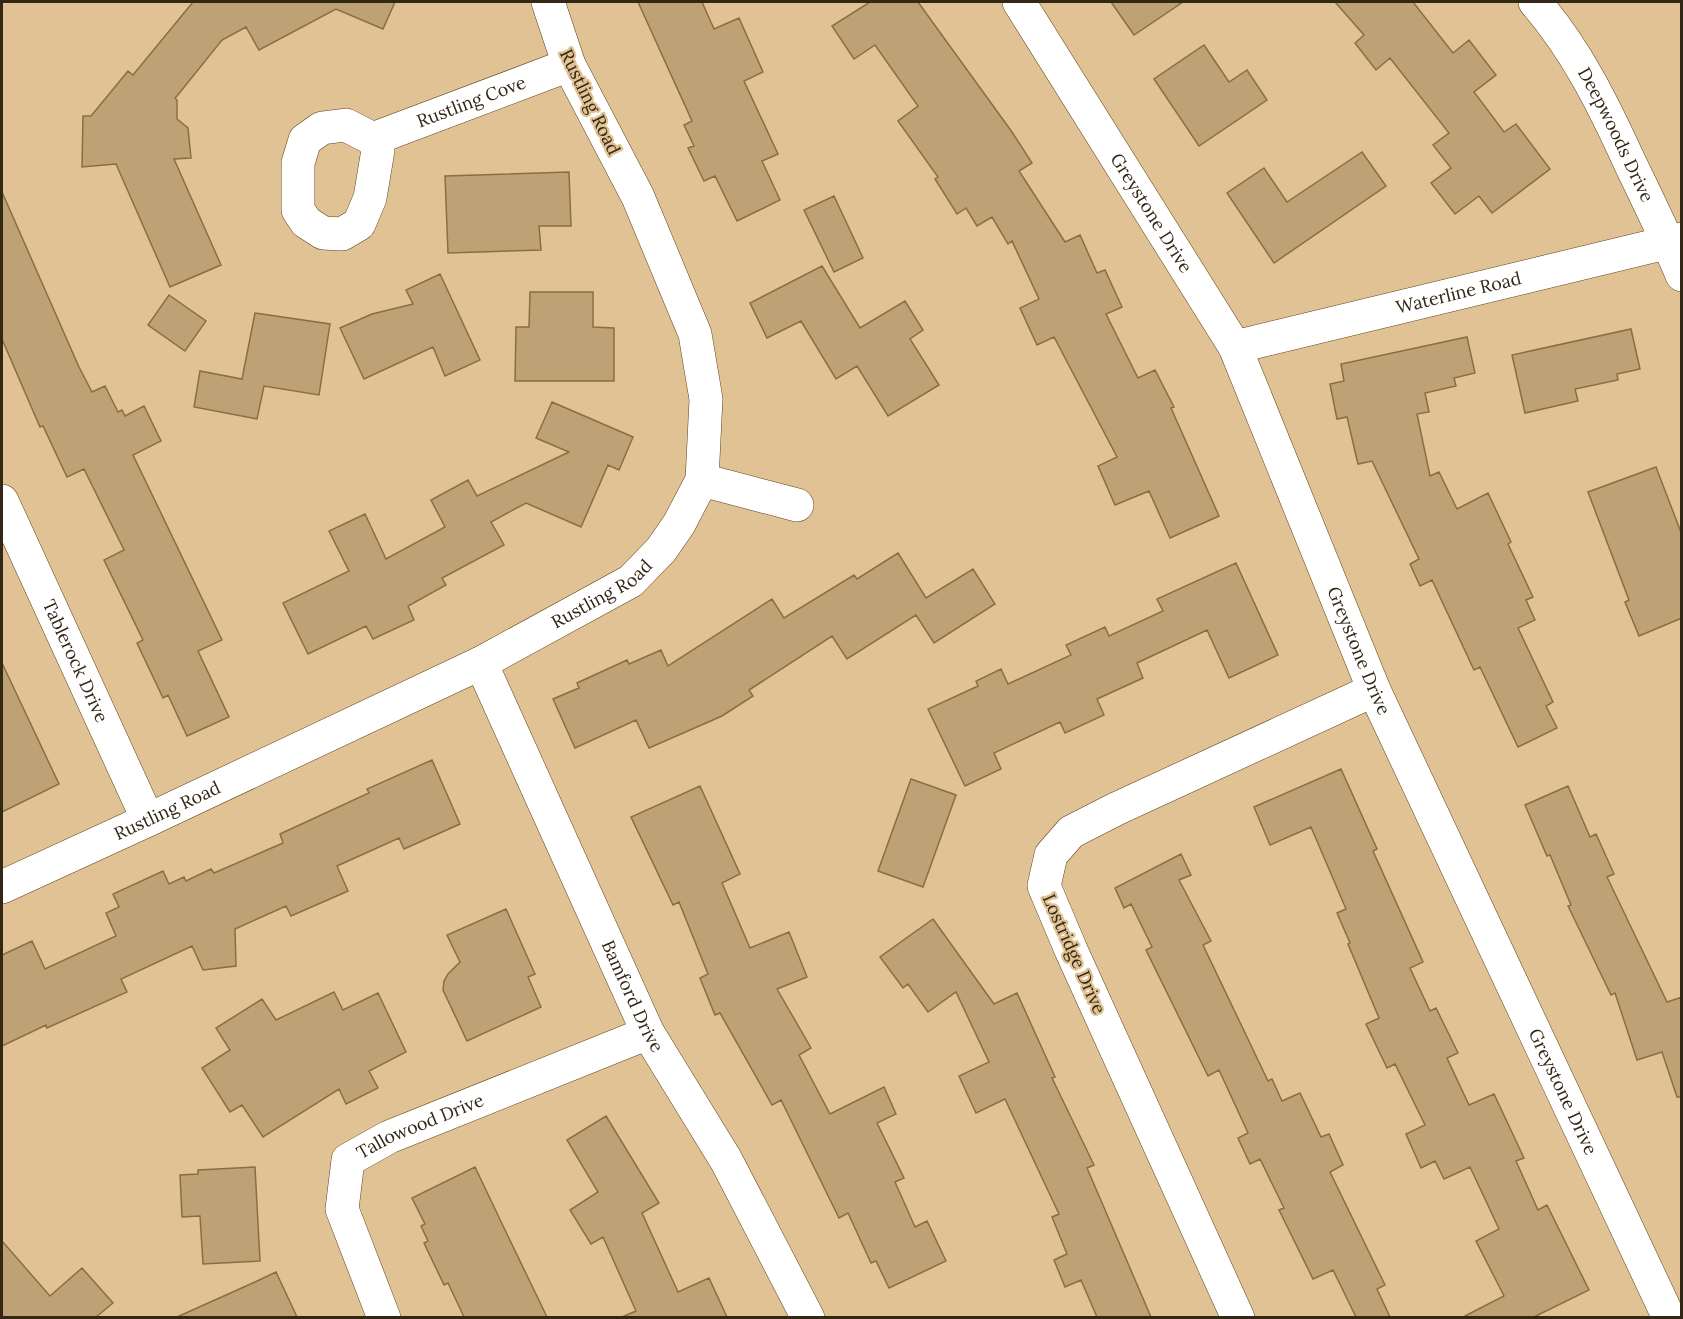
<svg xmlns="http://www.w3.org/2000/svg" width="1683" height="1319" font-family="Lora,serif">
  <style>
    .building { fill: #bea174; stroke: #8a6e42; stroke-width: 1.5 }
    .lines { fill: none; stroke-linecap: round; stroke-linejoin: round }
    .minor-casing { stroke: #5d4316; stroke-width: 34 }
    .tertiary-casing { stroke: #5d4316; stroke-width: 34 }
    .minor { stroke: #fff; stroke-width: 33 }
    .tertiary { stroke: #fff; stroke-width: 33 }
    .labels { text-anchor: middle; stroke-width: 4.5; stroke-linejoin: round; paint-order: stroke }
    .street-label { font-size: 18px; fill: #332715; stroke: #e1c294 }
  </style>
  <rect width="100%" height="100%" fill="#e1c294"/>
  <path class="building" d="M193 2H395L383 29 336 9 259 50 246 27 222 40 177 96 175 98 177 100V119L188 128 191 158 174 159 221 265 170 287 116 164 82 167 83 116H91L128 71 133 75Z
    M638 2H702L714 29 739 18 763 72 744 81 778 154 762 161 780 200 737 221 715 176 704 181 688 148 694 146 684 125 692 121Z
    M870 2H918L1012 132 1032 163 1019 171 1065 242 1080 235 1097 273 1105 270 1122 307 1106 314 1138 378 1155 370 1174 407 1171 408 1219 516 1170 538 1149 491 1115 505 1098 466 1117 457 1054 337 1037 345 1020 308 1039 299 1012 241 1008 244 992 217 977 226 966 208 957 214 935 179 938 177 898 121 918 106 875 45 854 59 832 26Z
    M1111 2H1183L1134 35Z
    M1335 2H1413L1453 53 1469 40 1496 75 1474 92 1504 132 1516 124 1550 169 1492 213 1479 196 1455 214 1431 183 1451 168 1433 145 1449 133 1390 58 1376 70 1355 43 1364 35Z
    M1204 45 1229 82 1247 70 1267 100 1199 146 1154 79Z
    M1362 152 1386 186 1274 263 1227 193 1264 168 1287 202Z
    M569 172 571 226H539L541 250 448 253 445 176Z
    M2 192 79 367 92 392 105 386 118 412 122 410 125 416 144 406 161 441 133 455 222 640 198 651 229 717 187 736 168 695 163 698 137 643 143 640 104 560 124 550 84 469 67 477 43 426 40 427 2 339Z
    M834 196 863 258 834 272 804 210Z
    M822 266 860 328 905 301 923 330 910 339 939 385 888 416 857 366 836 379 801 321 767 338 750 303Z
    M440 274 480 360 445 376 433 347 364 379 340 328 372 314 413 304 406 290Z
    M530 292H593V327L614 328V381H515L516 327H529Z
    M169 295 206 321 185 351 148 325Z
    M255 313 330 324 319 395 264 386 257 419 194 407 200 371 242 379Z
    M1631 329 1640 369 1617 374 1618 380 1575 389 1578 401 1525 413 1512 355Z
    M1467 337 1475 373 1454 378 1456 386 1425 393 1429 412 1417 414 1430 476 1439 472 1457 509 1488 493 1511 542 1508 544 1533 597 1526 600 1535 620 1518 628 1553 702 1546 706 1557 728 1518 747 1480 667 1474 670 1432 580 1420 586 1410 564 1419 559 1372 461 1358 464 1347 417 1337 419 1330 384 1344 381 1341 364Z
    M552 402 633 437 619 470 608 465 581 527 526 503 491 522 504 545 442 578 446 585 408 606 414 620 373 639 366 626 308 654 283 603 349 571 329 531 365 514 386 559 445 527 431 500 468 480 477 496 569 452 536 438Z
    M1656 467 1682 535V618L1639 636 1625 602 1629 600 1588 492Z
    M898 553 926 598 973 569 995 604 934 643 916 615 847 659 832 636 749 690 753 696 722 716 649 748 636 720 575 748 553 699 579 688 577 683 627 660 629 664 661 650 668 666 772 599 784 618 854 575 857 579Z
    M1236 563 1278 655 1229 678 1207 630 1137 663 1143 678 1097 699 1104 715 1065 733 1060 722 994 753 1001 769 965 786 928 709 978 686 976 681 1001 669 1008 684 1071 655 1066 645 1105 627 1109 636 1163 611 1157 599Z
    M2 663 59 784 2 812Z
    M432 760 460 824 404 849 399 838 337 866 348 891 291 916 286 906 235 929 236 966 203 970 192 946 121 979 127 992 47 1028 46 1025 2 1046V955L32 941 45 969 116 936 106 913 119 907 113 894 163 871 169 884 184 877 186 881 211 869 214 873 283 843 280 834 369 793 367 789Z
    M1341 769 1377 849 1373 851 1423 962 1410 968 1430 1011 1436 1008 1458 1053 1447 1058 1469 1105 1494 1094 1524 1158 1516 1161 1538 1210 1547 1205 1589 1290 1534 1317H1463L1504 1296 1476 1241 1499 1229 1470 1167 1444 1179 1435 1161 1421 1168 1406 1134 1425 1125 1395 1064 1387 1068 1366 1024 1379 1018 1348 944 1350 943 1337 913 1346 909 1311 827 1270 845 1254 807Z
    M911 779 956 795 923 887 878 871Z
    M700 786 740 874 722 883 750 948 789 932 807 977 777 989 811 1048 799 1055 830 1114 884 1087 896 1114 877 1123 904 1178 895 1182 915 1227 927 1221 946 1261 889 1288 876 1261 871 1263 848 1213 839 1218 781 1100 772 1105 720 1013 715 1015 700 978 708 974 679 902 673 905 631 817Z
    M1568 786 1590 837 1596 834 1614 874 1607 877 1667 1002 1682 997V1097H1677L1662 1052 1637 1060 1615 993 1611 995 1584 939 1568 906 1571 905 1550 855 1547 856 1525 805Z
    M1181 854 1191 875 1179 880 1211 941 1203 945 1268 1081 1272 1079 1282 1101 1300 1093 1321 1137 1329 1134 1343 1165 1330 1172 1385 1285 1377 1289 1390 1317H1356L1333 1270 1313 1279 1279 1210 1284 1208 1260 1159 1250 1164 1238 1138 1248 1133 1219 1070 1208 1076 1146 950 1152 947 1131 904 1124 908 1115 888Z
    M506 909 535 974 528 977 541 1007 467 1041 443 990 444 981 448 974 460 962 447 935Z
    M933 919 994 1004 1017 993 1055 1077 1052 1078 1094 1165 1087 1168 1151 1317H1097L1081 1280 1065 1287 1054 1260 1067 1254 1052 1217 1059 1214 1005 1099 976 1113 959 1076 989 1062 956 992 928 1012 908 984 903 988 880 957Z
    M334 992 343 1010 378 993 406 1052 369 1071 378 1088 346 1104 339 1089 263 1137 242 1105 230 1112 202 1068 230 1050 216 1028 262 999 276 1020Z
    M606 1116 659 1203 642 1213 678 1292 709 1278 727 1317H622L636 1311 603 1237 591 1244 570 1210 598 1192 567 1140Z
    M255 1167 260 1261 203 1264 200 1216 182 1217 180 1175 198 1174V1170Z
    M475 1167 505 1230 547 1317H464L448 1283 444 1285 424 1243 428 1241 421 1226 425 1224 412 1198Z
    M2 1241 50 1296 82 1268 113 1303 96 1317H2Z
    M276 1272 297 1317H177L255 1282Z"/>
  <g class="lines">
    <g class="minor-casing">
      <g id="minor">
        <path id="s1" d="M1535 2C1576 49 1604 106 1630 163 1648 200 1666 237 1682 275"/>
        <path id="s2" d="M373 139 378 150 370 198 359 224 342 234 323 233 306 222 298 210V163L305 140 322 128 346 125 373 139 569 65"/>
        <path id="s3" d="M1235 347 1682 239"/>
        <path d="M702 480 797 505"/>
        <path id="s4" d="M2 501 148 820"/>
        <path id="s5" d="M481 663 648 1033 726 1160 808 1318"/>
        <path id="s6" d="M2 887 148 820 481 663 631 581 661 550 679 524 702 480 706 399 695 334 638 197 569 65 548 2"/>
        <path id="s7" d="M384 1318 342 1209 348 1160 389 1137 648 1033"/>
        <path d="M1238 1318 1071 950 1044 886 1051 855 1071 832 1116 809 1374 690"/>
      </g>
    </g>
    <g class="tertiary-casing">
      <g id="tertiary">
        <path id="s8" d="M1019 2 1235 347 1374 690 1669 1318"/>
      </g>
    </g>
    <use href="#minor" class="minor"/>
    <use href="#tertiary" class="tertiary"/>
  </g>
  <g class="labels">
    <g class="street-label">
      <text dy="6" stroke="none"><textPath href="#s2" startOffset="414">Rustling Cove</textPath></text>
      <text transform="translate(590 102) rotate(64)" y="6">Rustling Road</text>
      <text dy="6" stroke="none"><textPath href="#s1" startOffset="156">Deepwoods Drive</textPath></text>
      <text dy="6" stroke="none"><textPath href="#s8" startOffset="249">Greystone Drive</textPath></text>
      <text dy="6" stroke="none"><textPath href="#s3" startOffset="230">Waterline Road</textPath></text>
      <text dy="6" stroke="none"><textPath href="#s6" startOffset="668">Rustling Road</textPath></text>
      <text dy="6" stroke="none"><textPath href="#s8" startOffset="735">Greystone Drive</textPath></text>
      <text dy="6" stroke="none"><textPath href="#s4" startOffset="176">Tablerock Drive</textPath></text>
      <text dy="6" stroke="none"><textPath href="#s6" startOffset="182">Rustling Road</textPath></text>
      <text transform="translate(1074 954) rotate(66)" y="6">Lostridge Drive</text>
      <text dy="6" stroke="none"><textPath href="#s5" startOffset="366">Bamford Drive</textPath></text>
      <text dy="6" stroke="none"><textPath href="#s8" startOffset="1221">Greystone Drive</textPath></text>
      <text dy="6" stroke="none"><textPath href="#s7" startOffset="246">Tallowood Drive</textPath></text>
    </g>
  </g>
  <rect width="1683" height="1319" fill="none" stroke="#332715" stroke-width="6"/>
</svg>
